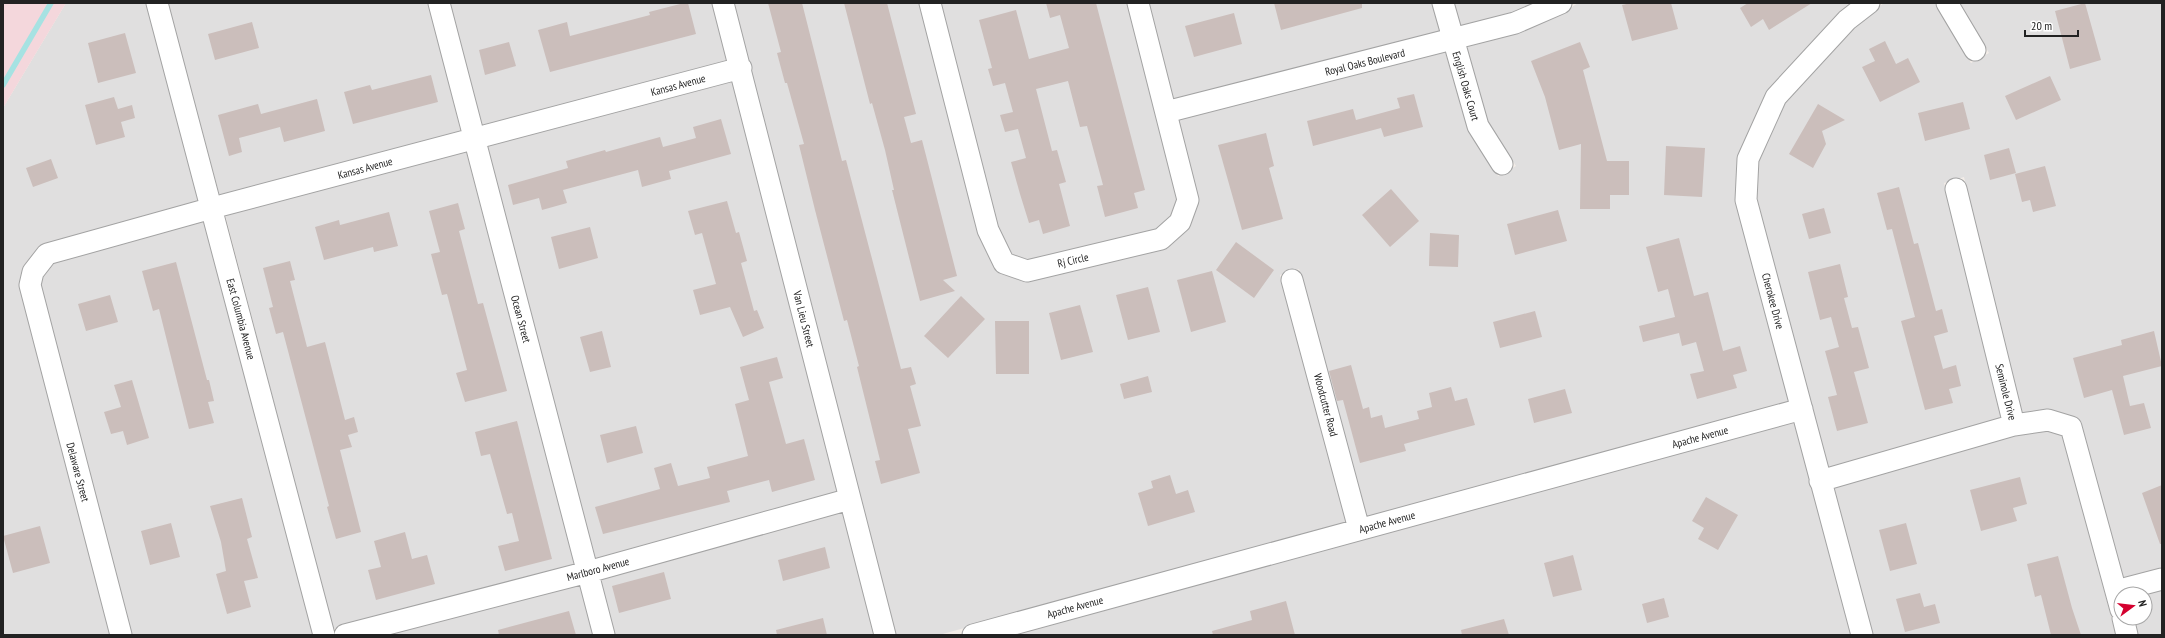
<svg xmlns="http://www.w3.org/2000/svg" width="2165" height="638" font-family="'PT Sans Narrow',sans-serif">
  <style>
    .residential { fill: #e0dfdf }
    .commercial { fill: #f4d7dc }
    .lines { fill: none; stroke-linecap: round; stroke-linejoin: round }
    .stream { stroke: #a6e2e2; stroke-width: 5.5 }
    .building { fill: #cbbebb }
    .minor-casing { stroke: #a3a3a3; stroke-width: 23 }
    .minor { stroke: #fff; stroke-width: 21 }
    .labels { text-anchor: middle; stroke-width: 3.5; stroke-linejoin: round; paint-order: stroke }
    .street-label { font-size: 11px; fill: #222; stroke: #fff }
  </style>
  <rect width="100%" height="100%" fill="#f3ede8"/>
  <path class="residential" d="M66 3H147L200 202 44 246 20 288 110 635H3V108Z
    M168 3H429L461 133 220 197Z
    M450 3H713L728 62 481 128Z
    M734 3H919L978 233 995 267 1163 248 1198 198 1178 118 1445 52 1468 129 1498 176 1516 166 1488 122 1465 47 1566 11 1578 3H1854L1769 91 1737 159 1736 202 1789 403 1367 518 1299 269 1280 275 1347 523 939 635H895Z
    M941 3H1127L1177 200 1171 217 1156 231 1028 261 1012 256 998 227Z
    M1149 3H1432L1440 34 1174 101Z
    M1454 3H1538L1512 15 1460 29Z
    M1884 3H1935L1971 63 1989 53 1959 3H2162V569L2124 579 2081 424 2022 415 1964 177 1944 183 2002 419 1828 469 1757 198 1758 160 1785 101 1854 26Z
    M733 80 838 493 595 560 486 145Z
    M466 151 575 565 333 629 225 214Z
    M205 220 314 635H132L45 306 41 285 43 275 53 262Z
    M1794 421 1851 635H1008Z
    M2046 430 2062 434 2116 635H1873L1833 487 2016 434Z
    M842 511 874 635H615L600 578Z
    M580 583 594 635H381Z
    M2162 588V635H2137L2133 618H2145V594Z"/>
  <path class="commercial" d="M3 3H66L3 108Z"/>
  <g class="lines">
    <path class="stream" d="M3 85 51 3"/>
  </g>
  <path class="building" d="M684 3H688L696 34 550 72 538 30 567 22 570 36 650 15 649 12Z
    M768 3H802L842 161 846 160 901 369 911 367 916 384 910 386 921 426 908 429 920 473 881 484 875 461 880 460 857 367 859 366 847 320 844 321 815 210 799 145 804 144 787 83H785L777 53 781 52Z
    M844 3H887L916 114 904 117 911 143 922 140 957 276 943 280 955 291 920 301 892 190H894L885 150 872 103 870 104Z
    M1046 3H1096L1145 190 1134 193 1138 208 1105 217 1097 186 1103 185 1087 126 1080 127 1068 81 1036 89 1052 151 1057 150 1066 182 1059 184 1070 226 1043 234 1039 220 1029 223 1020 194 1011 162 1026 158 1018 129 1005 132 1000 115 1013 112 1005 83 993 86 988 69 992 68 979 20 1016 10 1029 59 1069 48 1060 15 1050 18Z
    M1274 3H1362V8L1281 30Z
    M1631 3H1671L1678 29 1632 41 1622 5Z
    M1748 3H1812L1769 30 1763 19 1751 27 1740 8Z
    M2085 3 2101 60 2070 69 2055 11Z
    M1234 13 1242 44 1194 57 1185 26Z
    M252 22 259 48 215 60 208 34Z
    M125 33 136 73 98 83 88 43Z
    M1885 41 1896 64 1908 58 1920 82 1880 102 1862 67 1875 61 1869 49Z
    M509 42 516 66 485 75 479 50Z
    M1580 42 1590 67 1583 70 1607 161H1629V195H1610V209H1580L1581 144 1559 150 1545 97 1531 61Z
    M431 75 438 102 353 124 344 92 370 85 372 90Z
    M2050 76 2061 100 2016 120 2005 96Z
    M1414 94 1423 127 1384 137 1381 128 1313 146 1307 121 1353 109 1356 120 1400 108 1397 98Z
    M114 97 118 109 132 105 135 118 121 122 125 137 96 145 85 105Z
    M317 99 325 131 284 142 280 127 239 138 242 152 229 156 218 115 258 104 261 114Z
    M1963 102 1970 129 1925 141 1918 113Z
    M1818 104 1845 120 1822 131 1826 144 1813 168 1789 154Z
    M721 119 731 154 669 171 671 179 642 187 638 170 563 190 567 203 542 210 539 198 513 205 508 185 568 168 566 161 605 150 606 152 660 137 663 147 696 138 693 127Z
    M1266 133 1274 166 1269 168 1283 219 1242 230 1218 145Z
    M1666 146 1705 148 1702 197 1664 195Z
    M2009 148 2016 173 1990 180 1984 155Z
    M51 159 58 178 33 187 26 168Z
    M2045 166 2056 206 2033 212 2030 200 2022 202 2015 174Z
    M1899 187 1914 244 1918 243 1936 311 1942 309 1948 332 1934 336 1943 369 1956 365 1961 386 1949 389 1953 403 1925 410 1901 321 1915 317 1892 229 1887 230 1877 193Z
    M1391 189 1419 221 1390 247 1362 215Z
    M727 201 736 233 739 232 747 261 741 263 754 311 757 310 764 328 743 337 730 307 700 315 693 290 716 284 702 233 695 235 688 211Z
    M458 203 465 229 459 231 478 304 483 303 507 391 465 402 456 373 467 370 447 294 442 295 431 254 440 252 429 211Z
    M1824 208 1831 233 1809 239 1802 214Z
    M1558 210 1567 241 1515 255 1507 224Z
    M389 212 398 246 374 252 373 247 324 260 315 227 339 220 340 225Z
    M590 227 598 258 559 269 551 237Z
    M1430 233 1459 235 1458 267 1429 266Z
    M1679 238 1694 296 1708 292 1723 351 1740 346 1747 371 1733 375 1737 388 1697 399 1690 374 1704 371 1696 342 1682 346 1679 333 1643 342 1639 326 1675 317 1668 289 1658 292 1646 247Z
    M1236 242 1274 270 1254 298 1216 270Z
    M290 261 295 280 290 281 307 347 325 342 345 420 354 417 358 432 348 435 352 447 340 450 361 532 336 539 327 507 329 506 283 332 276 334 269 308 273 307 263 268Z
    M176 262 207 380H209L214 401 208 402 214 423 189 429 159 309 153 311 142 271Z
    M1840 264 1848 297 1844 298 1852 328 1858 327 1869 368 1854 372 1868 423 1837 431 1828 397 1837 395 1825 351 1839 347 1831 317 1820 320 1808 272Z
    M1212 271 1226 322 1191 332 1177 280Z
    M1148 287 1160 332 1128 340 1116 295Z
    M110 295 118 322 86 331 78 304Z
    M961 296 985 319 948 358 924 336Z
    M1080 305 1093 352 1061 360 1049 313Z
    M1535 311 1542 337 1500 348 1493 322Z
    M995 321H1029V374H996Z
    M602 331 611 367 590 372 580 337Z
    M2154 331 2162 366 2123 376 2130 406 2144 403 2151 428 2124 435 2112 390 2084 398 2073 358 2122 345 2121 340Z
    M777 357 783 378 769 382 786 444 804 439 815 480 772 492 769 480 727 491 730 502 603 534 595 507 660 489 654 468 671 463 678 486 710 478 707 467 748 456 735 404 749 400 740 367Z
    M1351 365 1363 409 1369 407 1371 418 1382 415 1385 428 1419 419 1417 411 1432 407 1429 393 1451 387 1455 401 1467 398 1475 425 1404 444 1406 451 1360 463 1343 400 1337 401 1329 371Z
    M1148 376 1152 392 1124 399 1120 384Z
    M132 380 149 438 127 445 123 431 111 434 104 412 121 407 114 385Z
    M1565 389 1572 413 1534 423 1528 399Z
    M517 421 552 559 505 571 498 546 519 541 512 513 507 514 490 454 481 456 475 432Z
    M636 426 643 453 607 463 600 435Z
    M1170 475 1176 494 1188 490 1195 512 1148 526 1138 493 1153 488 1151 481Z
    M2020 477 2027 504 2013 508 2017 521 1981 531 1970 490Z
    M2162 485V544H2160L2142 493Z
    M1706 497 1738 515 1718 550 1698 539 1704 528 1692 521Z
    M242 498 252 537 247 539 258 578 244 581 251 607 227 614 216 574 226 571 221 542 210 506Z
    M171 523 180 557 150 565 141 531Z
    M1906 523 1917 564 1890 571 1879 530Z
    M40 526 50 563 13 573 3 536Z
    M405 532 412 559 427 555 435 584 376 600 368 570 381 567 374 541Z
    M825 547 830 568 783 581 778 560Z
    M1573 555 1582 590 1553 597 1544 563Z
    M2058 556 2072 608 2081 635H2051L2041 595 2035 597 2027 564Z
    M664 572 671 599 619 613 612 586Z
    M1920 593 1924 607 1935 604 1940 623 1905 632 1896 599Z
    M1664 598 1669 617 1647 623 1642 604Z
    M1286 601 1295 635H1213L1212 631 1252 620 1250 611Z
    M569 611 576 635H499L498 630Z
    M823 618 827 635H777L776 630Z
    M1504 619 1509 635H1462L1461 630Z"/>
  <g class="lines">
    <g class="minor-casing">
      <path id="minor" d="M157 3 324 635
        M439 3 604 635
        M723 3 885 635
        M930 3 988 230 1004 263 1027 271 1161 239 1180 222 1188 200 1138 3
        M1443 3 1478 126 1502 164
        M1947 3 1975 50
        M1166 112 1515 23 1561 3
        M1956 189 2014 425 2048 420 2071 427 2121 610
        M1292 280 1359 529
        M1820 481 2014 425
        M2116 591 2162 579
        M2123 618 2127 635
        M121 635 30 285 33 272 47 254 212 208 741 68
        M345 635 588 572 850 499
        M973 635 1802 409
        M1862 635 1746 200 1748 159 1776 97 1847 20 1869 3"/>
    </g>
    <use href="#minor" class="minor"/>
  </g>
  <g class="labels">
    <g class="street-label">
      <text transform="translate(1365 62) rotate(-14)" y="4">Royal Oaks Boulevard</text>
      <text transform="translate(678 85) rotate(-15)" y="4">Kansas Avenue</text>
      <text transform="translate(1466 86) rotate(74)" y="4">English Oaks Court</text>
      <text transform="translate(365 168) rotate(-15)" y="4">Kansas Avenue</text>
      <text transform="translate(1073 260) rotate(-13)" y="4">Rj Circle</text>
      <text transform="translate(1773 301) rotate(75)" y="4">Cherokee Drive</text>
      <text transform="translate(241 319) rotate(75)" y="4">East Columbia Avenue</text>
      <text transform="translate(521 319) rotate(75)" y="4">Ocean Street</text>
      <text transform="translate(804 319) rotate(76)" y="4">Van Lieu Street</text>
      <text transform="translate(2006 392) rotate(76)" y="4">Seminole Drive</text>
      <text transform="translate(1326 405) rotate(75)" y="4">Woodcutter Road</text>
      <text transform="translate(1700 437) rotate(-15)" y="4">Apache Avenue</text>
      <text transform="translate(78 472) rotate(75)" y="4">Delaware Street</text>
      <text transform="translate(1387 522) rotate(-15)" y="4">Apache Avenue</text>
      <text transform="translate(598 569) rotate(-15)" y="4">Marlboro Avenue</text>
      <text transform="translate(1075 607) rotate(-15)" y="4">Apache Avenue</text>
    </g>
  </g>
  <rect width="2165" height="638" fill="none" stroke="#222222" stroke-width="8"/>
  <g transform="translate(2133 606) rotate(75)"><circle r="19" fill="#ffffff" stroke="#a7a7a7"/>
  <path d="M0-3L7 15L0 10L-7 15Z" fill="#d4002f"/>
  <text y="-6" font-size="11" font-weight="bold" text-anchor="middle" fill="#222222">N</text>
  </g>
  <path d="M2025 30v6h53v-6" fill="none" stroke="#222222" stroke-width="2"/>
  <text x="2031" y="30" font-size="12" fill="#222222" stroke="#ffffff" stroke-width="3" paint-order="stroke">20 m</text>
</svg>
